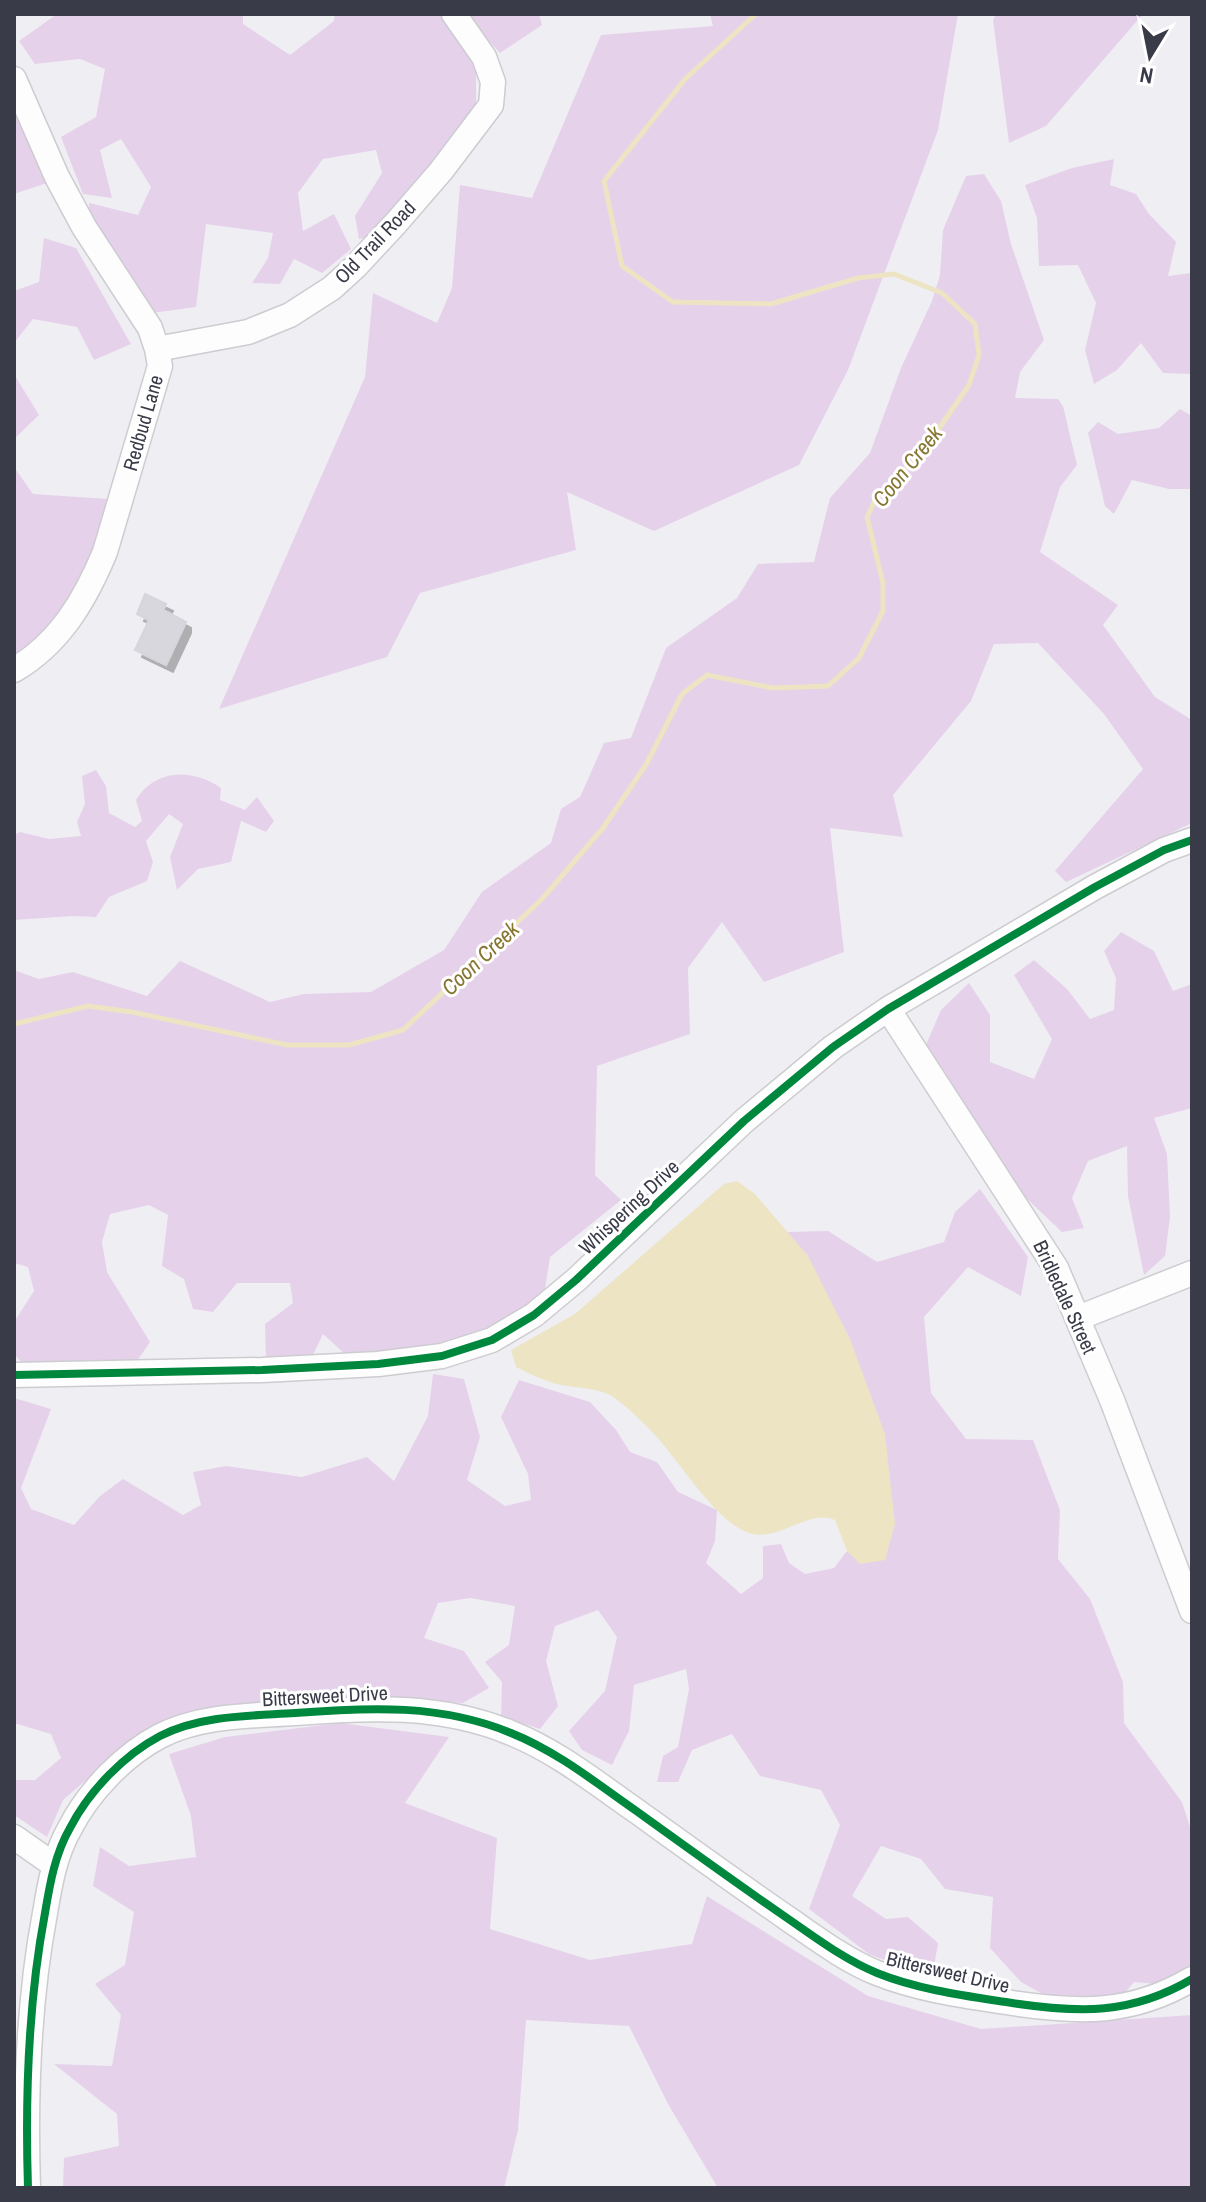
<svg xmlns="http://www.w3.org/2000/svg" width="1206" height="2202" font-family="'Archivo Narrow',sans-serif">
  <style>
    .green { fill: #e6d1eb }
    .water { fill: #ece4c3 }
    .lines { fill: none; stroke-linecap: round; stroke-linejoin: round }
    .stream { stroke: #ece4c3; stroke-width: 5 }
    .building { fill: #d7d7dd; stroke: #d5d5db; stroke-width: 2; filter: url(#shadow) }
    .minor-casing { stroke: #ccccd1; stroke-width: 27 }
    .minor { stroke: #fdfdfd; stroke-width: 24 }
    .cycleway-casing { stroke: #fff; stroke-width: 13 }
    .cycleway { stroke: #00873e; stroke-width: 8 }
    .labels { text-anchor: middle; stroke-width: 6; stroke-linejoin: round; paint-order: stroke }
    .street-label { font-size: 20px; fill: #3a3b49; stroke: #fff }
    .water-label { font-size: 22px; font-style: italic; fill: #867631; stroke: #fff }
  </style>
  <defs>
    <filter id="shadow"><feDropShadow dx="7" dy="7" stdDeviation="0" flood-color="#0004"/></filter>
  </defs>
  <rect width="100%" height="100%" fill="#efeff3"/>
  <path class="green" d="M57 14H243V24L290 55 334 21 335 14H441L476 59V107L424 182 373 236 359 239 355 216 382 173 376 150 323 159 298 193 303 231 334 214 351 249 322 273 294 259 280 284 252 283 268 258 273 233 206 224 196 307 145 314 89 220V203L138 215 151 187 121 139 100 150 112 198 83 194 61 137 96 117 105 69 80 59 35 64 19 41Z
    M465 14H539L542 25 500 53Z
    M710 14H958L938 130 848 370 799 465 654 531 567 492 576 550 420 593 387 657 219 709 365 377 373 293 437 323 452 288 460 185 532 198 601 35 713 26Z
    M996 14H1143L1046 126 1009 143 993 20Z
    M14 112 50 182 14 194Z
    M1114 159 1110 185 1136 194 1149 214 1176 242 1168 276 1192 273V374L1163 373 1141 343 1117 370 1094 384 1085 350 1096 303 1078 265 1039 266 1037 218 1025 185 1072 168Z
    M984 174 1001 201 1011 244 1044 340 1020 372 1015 398 1058 399 1063 406 1077 465 1060 487 1040 552 1118 605 1103 625 1155 697 1192 720V823L1066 882 1055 871 1143 769 1104 714 1038 643 994 644 971 701 893 795 903 837 830 828 844 952 764 982 722 922 688 968 690 1034 597 1066 595 1175 621 1200 550 1257 544 1296 495 1330 454 1344 395 1356 345 1354 323 1334 312 1357H266L265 1324 293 1303 290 1283H237L213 1312 193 1309 184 1279 162 1266 168 1215 149 1205 110 1214 102 1242 107 1272 150 1342 135 1364 26 1367 14 1354V1322L34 1291 28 1267 14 1263V970L39 979 73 972 147 996 180 961 270 1002 304 994 371 992 444 950 482 892 551 843 561 809 580 797 604 743 631 738 666 648 737 598 758 564 814 562 830 498 870 453 901 368 932 301 940 275 943 230 966 176Z
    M44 238 76 248 131 344 94 360 77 327 33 319 14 343V291L39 282Z
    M14 374 39 415 14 439Z
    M1180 409 1192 416V489H1169L1132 480 1114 514 1105 506 1088 433 1098 422 1118 434 1159 428Z
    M14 467 33 494 108 499 96 556 59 622 14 661Z
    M96 770 106 786 109 813 135 827 142 821 136 800C155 769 192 768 221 788L220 800 245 810 257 797 274 821 266 832 241 821 231 862 198 869 177 890 170 857 183 824 169 814 146 841 153 862 147 881 109 897 96 917 73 916 14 920V835L20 832 49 839 81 836 77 822 85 804 82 776Z
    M1121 932 1154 951 1173 991 1192 984V1108L1154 1118 1167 1154 1170 1217 1165 1256 1144 1275 1128 1196 1127 1146 1088 1161 1072 1198 1084 1228 1062 1232 1025 1197 925 1047 941 1010 969 983 990 1015V1062L1034 1079 1052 1039 1014 975 1034 960 1067 989 1090 1019 1114 1010 1116 978 1104 951Z
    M980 1189 1028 1257 1021 1296 968 1267 924 1317 931 1393 966 1439 1033 1440 1060 1510 1058 1559 1090 1599 1123 1682 1124 1723 1182 1802 1192 1833V1970L1166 1985 1134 1982 1123 1995 1053 2000 1021 1982 990 1948 993 1897 945 1889 921 1859 881 1846 852 1896 886 1919 908 1917 938 1943 932 1979 869 1954 809 1909 840 1825 821 1790 760 1776 732 1734 692 1750 678 1782H657L663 1756 678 1747 689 1689 686 1669 634 1685 629 1731 612 1765 582 1750 569 1731 605 1691 617 1637 598 1610 555 1626 546 1661 558 1706 540 1729 501 1716 502 1682 485 1662 509 1645 515 1606 470 1598 438 1603 424 1638 464 1651 489 1688 463 1703 376 1697 203 1709 133 1740 63 1800 47 1837 14 1815V1780H35L61 1758 51 1734 14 1723V1398L51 1409 21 1488 31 1509 74 1525 100 1496 123 1479 183 1515 201 1505 193 1472 226 1466 302 1477 367 1457 394 1481 428 1416 433 1374 464 1379 480 1437 467 1480 505 1506 531 1500 528 1474 501 1417 519 1380 590 1402 616 1430 630 1452 657 1462 678 1492 717 1510 715 1541 706 1563 741 1594 763 1578V1546L781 1544 789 1563 805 1574 834 1568 847 1551 860 1563 808 1256 787 1232 828 1231 877 1262 944 1242 955 1212Z
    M340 1723 449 1737 405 1803 497 1838 490 1929 590 1960 692 1944 707 1896 868 1996 981 2029 1192 2015V2188H718L668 2104 629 2026 526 2020 518 2130 504 2188H63L64 2158 119 2146 117 2114 54 2064 112 2066 121 2015 95 1984 125 1965 134 1912 93 1886 100 1847 129 1866 196 1857 191 1816 169 1754 225 1737Z"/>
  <path class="water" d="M737 1181 755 1194 808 1256 850 1339 885 1434 895 1524 885 1560 860 1564 847 1551 835 1520C807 1507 775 1548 742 1530 710 1513 680 1462 655 1435 643 1422 629 1409 615 1398 599 1386 569 1389 550 1382 538 1378 527 1372 516 1367L511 1350 575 1314 724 1184Z"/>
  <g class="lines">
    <path class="stream" d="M14 1024 88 1006 132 1012 287 1045H349L403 1030 542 899 603 828 647 763 682 694 707 675 773 688 828 686 859 658 883 611V583L867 517 877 496 922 453 969 385 979 355 975 324 942 293 894 274 858 278 771 304 673 302 622 266 604 181 686 78 756 14"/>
  </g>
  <path class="building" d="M145 594 166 604 163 610 186 622 166 665 135 650 149 620 137 614Z"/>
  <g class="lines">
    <g class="minor-casing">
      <path id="minor" d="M14 79 57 177 84 227 150 328 157 349 160 366 105 552C85 600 60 643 14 670
        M157 349 248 332 290 315 332 288 355 267 396 223 441 171 491 105 493 82 484 57 454 14
        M888 1009 1056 1268 1112 1400 1192 1611
        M1078 1318 1192 1273
        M14 1375 262 1370 378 1364 442 1356 492 1340 534 1315 576 1280 744 1121 833 1047 888 1009 1095 887 1164 850 1192 840
        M14 1837 54 1865
        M28 2188C25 2096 28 2003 45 1913 50 1883 55 1854 70 1828 89 1791 124 1755 160 1736 201 1715 250 1716 295 1713 369 1707 442 1704 511 1733 556 1751 595 1782 635 1810 685 1846 736 1883 787 1918 816 1938 845 1960 877 1973 919 1990 967 1996 1012 2003 1079 2013 1131 2015 1192 1979"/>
    </g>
    <use href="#minor" class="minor"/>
    <g class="cycleway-casing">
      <path id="cycleway" d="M14 1375 262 1370 378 1364 442 1356 492 1340 534 1315 576 1280 744 1121 833 1047 888 1009 1095 887 1164 850 1192 840
        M28 2188C25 2096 28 2003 45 1913 50 1883 55 1854 70 1828 89 1791 124 1755 160 1736 201 1715 250 1716 295 1713 369 1707 442 1704 511 1733 556 1751 595 1782 635 1810 685 1846 736 1883 787 1918 816 1938 845 1960 877 1973 919 1990 967 1996 1012 2003 1079 2013 1131 2015 1192 1979"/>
    </g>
    <use href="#cycleway" class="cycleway"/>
  </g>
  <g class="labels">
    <g class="street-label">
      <text transform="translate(375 242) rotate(-46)" y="7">Old Trail Road</text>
      <text transform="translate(143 423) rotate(-74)" y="7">Redbud Lane</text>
      <text transform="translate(629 1207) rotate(-43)" y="7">Whispering Drive</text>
      <text transform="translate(1065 1297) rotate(65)" y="7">Bridledale Street</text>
      <text transform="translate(325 1696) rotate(-3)" y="7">Bittersweet Drive</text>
      <text transform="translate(948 1972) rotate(13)" y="7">Bittersweet Drive</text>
    </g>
    <g class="water-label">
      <text transform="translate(907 466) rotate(-51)" y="8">Coon Creek</text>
      <text transform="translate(480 958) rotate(-43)" y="8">Coon Creek</text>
    </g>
  </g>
  <rect width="1206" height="2202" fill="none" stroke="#3a3b49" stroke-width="32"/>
  <g transform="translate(1150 56) rotate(190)" stroke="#ffffff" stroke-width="6" paint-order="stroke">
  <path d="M0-6L14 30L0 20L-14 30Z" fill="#3a3b49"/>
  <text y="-12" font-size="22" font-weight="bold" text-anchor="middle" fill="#3a3b49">N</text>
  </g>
</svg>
